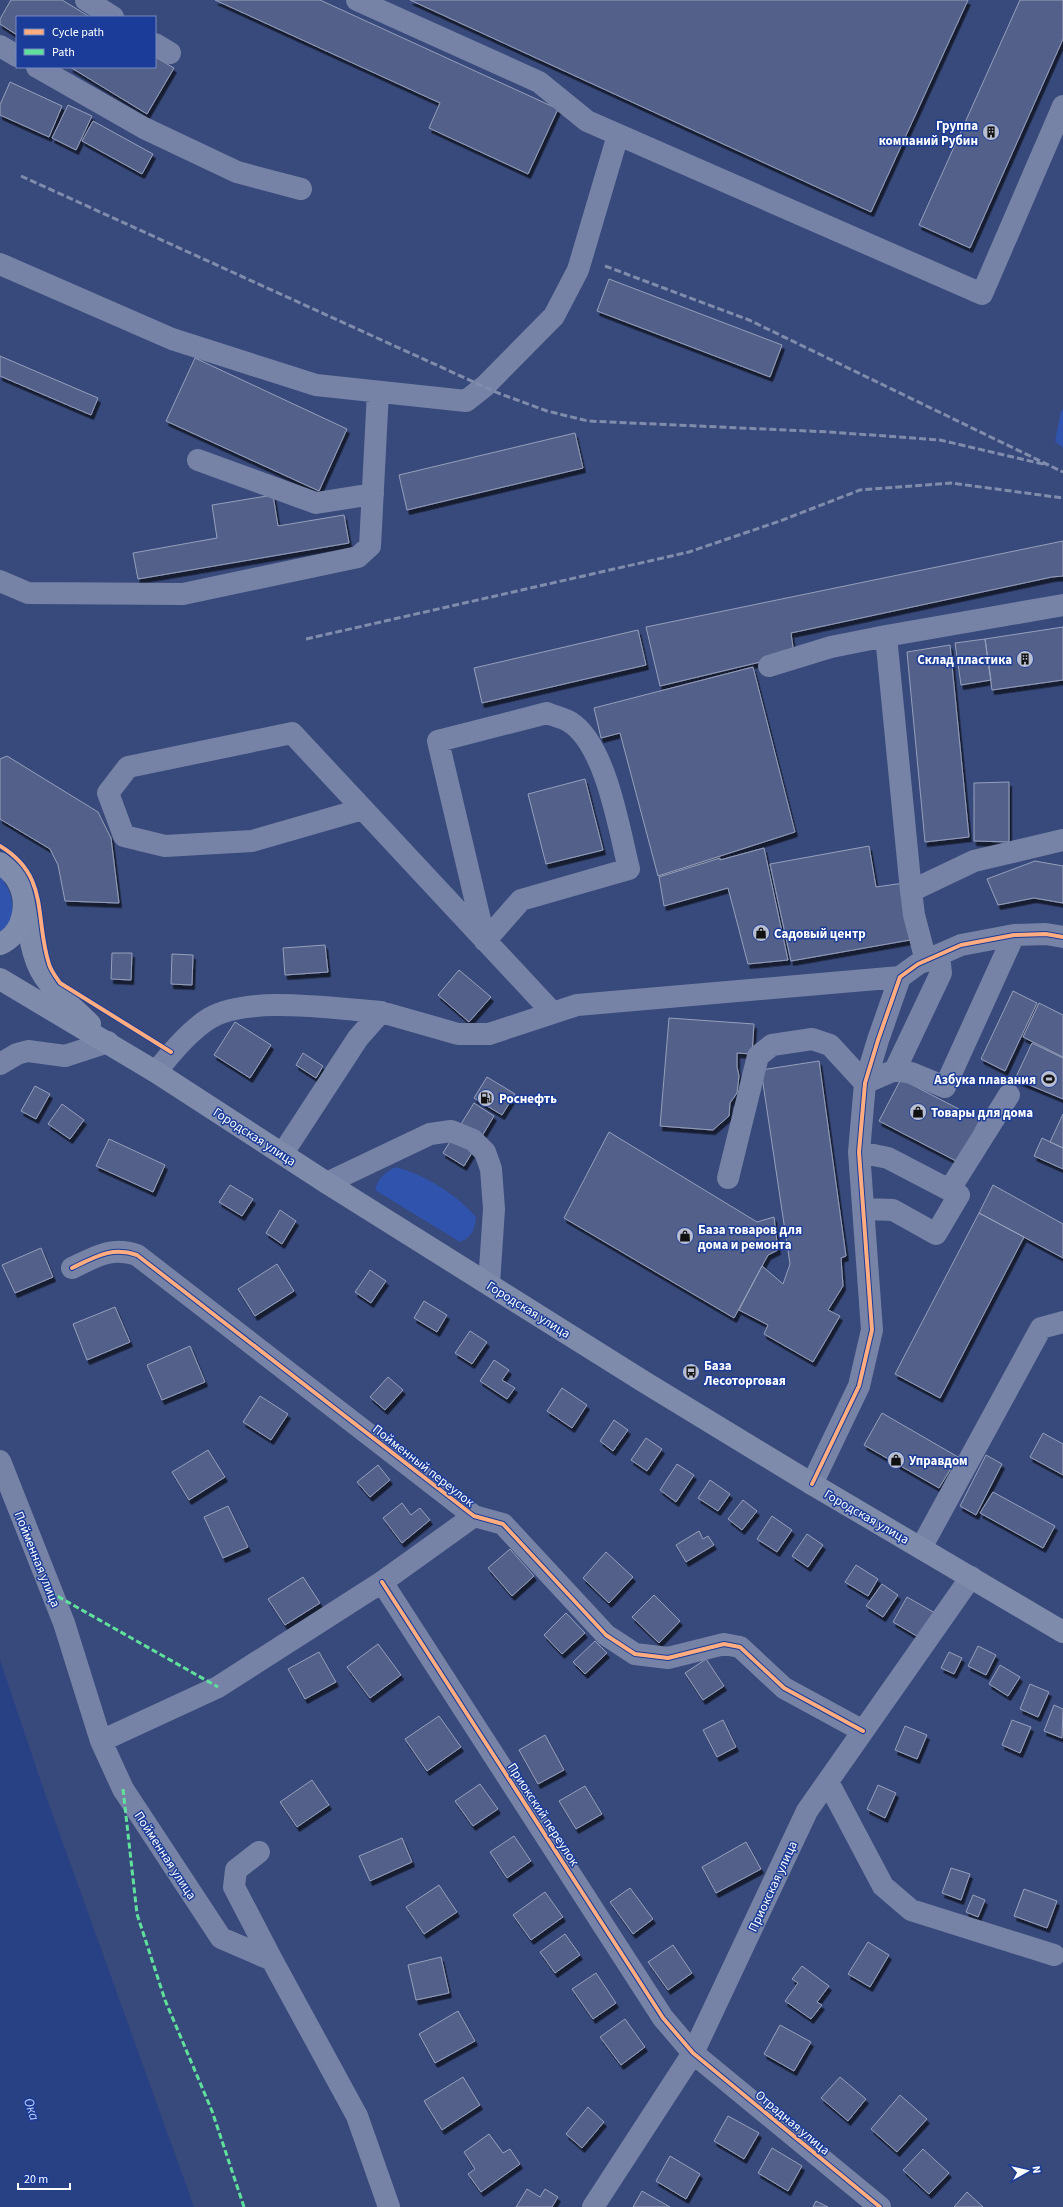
<svg xmlns="http://www.w3.org/2000/svg" width="1063" height="2207" font-family="'Source Sans 3',sans-serif">
  <style>
    .green { fill: #3053ad }
    .water { fill: #284084 }
    .building { fill: #526189; stroke: #969fbb; filter: url(#shadow) }
    .lines { fill: none; stroke-linecap: round; stroke-linejoin: round }
    .minor { stroke: #7683a6; stroke-width: 22 }
    .major { stroke: #7f8bab; stroke-width: 22 }
    .highway { stroke: #808cab; stroke-width: 22 }
    .rail { stroke: #808cab; stroke-width: 3; stroke-dasharray: 7 3; stroke-linecap: butt }
    .quiet { stroke: #60e19b; stroke-width: 3; stroke-dasharray: 6 3; stroke-linecap: butt }
    .cycleway-casing { stroke: #1b3c98; stroke-width: 6 }
    .cycleway { stroke: #ffac80; stroke-width: 4 }
    .labels { text-anchor: middle; stroke-width: 3; stroke-linejoin: round; paint-order: stroke }
    .poi-label { font-size: 13px; font-weight: bold; fill: #fff; stroke: #1b3c98; text-anchor: start }
    .street-label { font-size: 13px; fill: #fff; stroke: #1b3c98 }
    .water-label { font-size: 14px; font-style: italic; fill: #bccdf7; stroke: #1b3c98 }
  </style>
  <defs>
    <filter id="shadow"><feDropShadow dx="2.5" dy="4.5" stdDeviation="0" flood-color="#0009"/></filter>
  </defs>
  <rect width="100%" height="100%" fill="#38497b"/>
  <path class="green" d="M1063 409V448L1055 441 1061 411Z
    M0 877C14 892 19 919 0 933Z
    M396 1167C425 1175 456 1194 476 1217 475 1229 472 1237 460 1242L375 1190C378 1178 385 1172 396 1167Z"/>
  <path class="water" d="M0 1660 42 1785 194 2207H0Z"/>
  <path class="building" d="M11 0H62L90 17H17V35L0 24V19Z
    M215 0H320L558 109 528 174 429 128 440 103Z
    M410 0H968L871 212Z
    M1020 0H1063V39L970 248 919 225Z
    M155 57 174 68 147 114 70 67H155Z
    M10 82 62 106 49 137 0 115V105Z
    M68 105 92 116 76 150 52 138Z
    M93 121 153 154 142 174 82 141Z
    M609 279 782 345 770 377 597 311Z
    M0 356 98 398 91 415 0 376Z
    M195 358 347 429 319 491 166 421Z
    M575 433 583 468 407 510 399 475Z
    M273 495 278 526 344 515 349 543 138 579 133 553 217 538 212 505Z
    M1063 541V576L1052 577 791 633 794 654 660 686 646 627Z
    M1063 627V680L992 690 985 639Z
    M638 630 646 665 482 703 474 668Z
    M985 639 991 680 961 685 955 643Z
    M950 645 969 837 925 842 907 652Z
    M753 667 795 832 658 876 620 733 601 738 594 708Z
    M7 756 98 812 111 838 119 903 65 901 58 865 50 849 0 819V759Z
    M585 779 603 850 546 864 528 794Z
    M1009 782V842L974 841V783Z
    M869 846 876 887 904 883 910 940 791 961 770 864Z
    M764 848 788 960 748 964 728 888 664 906 659 877 720 858V860Z
    M1035 861 1063 866V903L1034 898 998 905 987 879Z
    M325 945 328 972 285 975 283 948Z
    M112 953H132L131 980 111 979Z
    M172 954 193 955 192 985 171 984Z
    M459 970 491 997 469 1022 438 995Z
    M1013 991 1037 1003 1005 1071 981 1059Z
    M1039 1003 1063 1015V1057L1023 1037Z
    M669 1018 754 1024 752 1054 737 1053V1067L739 1076 737 1093 730 1103 729 1116 713 1130 660 1126Z
    M235 1022 271 1045 250 1078 214 1055Z
    M1032 1043 1063 1058V1099L1015 1079Z
    M303 1053 323 1066 316 1078 296 1065Z
    M819 1061 846 1256 841 1258 843 1286 828 1310 840 1316 813 1362 764 1334 768 1325 739 1310 762 1266 783 1284 790 1264 761 1070Z
    M487 1077 515 1094 502 1115 474 1098Z
    M901 1079 980 1120 958 1162 879 1121Z
    M35 1086 50 1094 36 1119 21 1111Z
    M474 1103 494 1116 464 1166 443 1153Z
    M62 1104 84 1120 70 1139 48 1124Z
    M1063 1114V1148L1050 1142Z
    M609 1132 757 1222 774 1217 778 1250 768 1255 734 1318 564 1218Z
    M1042 1138 1063 1148V1169L1034 1156Z
    M109 1139 165 1165 153 1192 96 1166Z
    M230 1185 253 1199 242 1216 219 1202Z
    M993 1185 1063 1224V1258L979 1213Z
    M280 1210 296 1221 282 1244 266 1233Z
    M979 1213 1024 1237 940 1398 895 1374Z
    M41 1248 53 1277 15 1293 2 1265Z
    M277 1264 294 1291 255 1316 238 1289Z
    M370 1270 386 1281 371 1303 355 1292Z
    M424 1301 447 1315 437 1332 414 1318Z
    M115 1307 130 1342 87 1360 73 1324Z
    M470 1331 487 1342 472 1364 455 1353Z
    M190 1346 205 1382 162 1400 147 1365Z
    M494 1360 509 1370 502 1380 515 1388 507 1399 480 1381Z
    M388 1377 403 1390 385 1410 370 1397Z
    M562 1388 587 1405 572 1428 547 1411Z
    M260 1396 288 1414 271 1440 243 1422Z
    M882 1413 958 1457 939 1488 864 1445Z
    M614 1420 628 1430 613 1451 600 1441Z
    M1043 1433 1063 1444V1475L1030 1457Z
    M646 1438 662 1449 647 1471 631 1460Z
    M208 1450 225 1477 189 1500 172 1472Z
    M986 1455 1002 1464 976 1515 960 1506Z
    M677 1464 694 1475 676 1502 660 1490Z
    M378 1465 390 1480 370 1497 357 1482Z
    M710 1480 730 1494 718 1511 698 1498Z
    M993 1492 1055 1526 1043 1548 980 1513Z
    M743 1500 757 1511 742 1530 728 1519Z
    M402 1503 411 1515 420 1508 430 1520 402 1543 383 1518Z
    M228 1506 248 1547 223 1558 204 1517Z
    M772 1516 792 1530 777 1552 757 1539Z
    M699 1531 703 1539 708 1536 714 1545 686 1562 676 1545Z
    M807 1534 823 1545 808 1567 792 1556Z
    M510 1549 534 1576 512 1596 488 1568Z
    M606 1552 633 1577 609 1603 583 1578Z
    M856 1565 878 1579 868 1596 845 1582Z
    M303 1577 320 1603 285 1625 268 1599Z
    M882 1584 898 1595 883 1617 866 1606Z
    M654 1595 680 1621 659 1643 632 1617Z
    M907 1597 935 1613 920 1638 893 1622Z
    M566 1613 585 1633 562 1654 544 1635Z
    M595 1641 607 1653 585 1674 573 1662Z
    M378 1644 401 1675 370 1698 347 1667Z
    M978 1646 996 1655 986 1675 968 1666Z
    M319 1652 336 1682 305 1699 288 1669Z
    M949 1652 962 1658 954 1674 941 1668Z
    M706 1659 724 1686 703 1700 685 1673Z
    M1000 1665 1020 1677 1008 1696 989 1684Z
    M1030 1684 1049 1692 1038 1717 1020 1709Z
    M1054 1705 1063 1709 1062 1738 1044 1731Z
    M439 1716 461 1747 427 1771 405 1739Z
    M723 1720 736 1747 717 1757 703 1730Z
    M1012 1720 1031 1727 1020 1753 1002 1745Z
    M905 1726 927 1735 917 1759 895 1750Z
    M545 1735 564 1770 538 1784 519 1750Z
    M312 1780 329 1805 297 1827 280 1802Z
    M480 1784 498 1809 473 1826 455 1801Z
    M878 1785 896 1793 885 1818 867 1809Z
    M585 1786 602 1814 576 1829 559 1801Z
    M514 1836 531 1861 507 1878 490 1852Z
    M402 1838 412 1862 370 1881 359 1856Z
    M746 1842 761 1869 716 1893 702 1867Z
    M951 1868 970 1874 961 1900 942 1893Z
    M439 1885 457 1912 424 1934 406 1907Z
    M630 1888 653 1919 633 1934 610 1902Z
    M1024 1889 1057 1901 1047 1928 1014 1916Z
    M545 1892 563 1917 531 1940 513 1915Z
    M973 1895 985 1900 978 1917 966 1912Z
    M565 1934 580 1955 555 1973 540 1952Z
    M868 1942 889 1955 870 1987 848 1974Z
    M673 1945 692 1973 668 1990 648 1962Z
    M441 1957 449 1993 416 2000 408 1965Z
    M802 1966 829 1986 817 2002 822 2005 811 2019 785 2001 798 1983 792 1979Z
    M596 1973 616 2003 593 2019 572 1989Z
    M458 2011 475 2041 435 2063 419 2034Z
    M625 2019 645 2047 621 2065 600 2037Z
    M780 2025 811 2042 794 2071 764 2054Z
    M463 2077 480 2105 442 2130 424 2101Z
    M840 2077 866 2099 848 2121 821 2098Z
    M900 2095 927 2119 897 2152 871 2129Z
    M588 2107 604 2122 582 2148 566 2134Z
    M728 2116 759 2133 744 2159 714 2141Z
    M489 2134 503 2153 510 2149 520 2164 481 2192 468 2174 475 2169 464 2152Z
    M772 2148 802 2166 788 2191 758 2173Z
    M923 2149 949 2173 929 2194 903 2170Z
    M670 2156 700 2174 686 2199 656 2181Z
    M527 2189 540 2197 545 2189 558 2197 552 2207H516Z
    M642 2191 670 2207H633Z
    M967 2192 983 2207H954Z
    M816 2201 828 2207H813Z"/>
  <g class="lines">
    <path class="minor" d="M86 0 113 17
      M357 0 539 82 587 121 982 294 1063 106
      M155 44 170 53
      M0 46 17 56
      M37 67 144 128 237 172 301 189
      M0 264 172 339 316 385 466 401 485 386 554 316 578 270 618 135
      M198 460 316 503 373 494
      M0 581 28 593 183 594 358 557 370 546 378 392
      M769 666 831 647 886 636
      M547 713C554 716 564 718 570 722 606 745 619 829 629 869L521 900 485 941 438 741Z
      M363 809 252 841 165 846 124 836 108 793 128 767 292 733C379 826 465 919 553 1013
      M911 891 974 861 1063 840
      M926 961 914 915 911 891 886 636 1063 605
      M0 1064 17 1054 28 1051 65 1056 108 1042
      M895 1070 941 973 939 955
      M156 1072C170 1054 190 1030 210 1018 250 995 335 1009 381 1012
      M859 1152 888 1158 959 1195 936 1234 893 1210 864 1209
      M283 1153 358 1038 381 1012 458 1034H489L577 1005 900 977
      M728 1178 758 1056 772 1045 812 1039 830 1045 865 1083 895 1070 911 1073 945 1087 1014 935
      M327 1183 430 1134 451 1131 473 1140 485 1152 491 1169 494 1209 489 1284
      M950 1189 1009 1095
      M72 1268C95 1257 112 1246 137 1255L474 1516 503 1524 606 1635 635 1654 668 1658 724 1644 740 1647 784 1688 863 1731
      M0 1461 64 1623 101 1741 123 1789 221 1938 272 1960 357 2116 389 2207
      M812 1484 859 1386 872 1330 859 1152 865 1083 878 1040 900 977 918 964 961 945 1014 935 1046 934 1063 937
      M921 1548 1041 1328 1063 1322
      M382 1582 663 2018 693 2053 880 2207
      M101 1741 218 1687 382 1582 474 1516
      M828 1782 883 1886 911 1910 1054 1955
      M259 1852 236 1870 234 1887 272 1960
      M593 2207 693 2053 807 1811 971 1577"/>
    <path class="major" d="M24 900C29 927 30 961 49 983 61 998 77 1011 90 1024
      M0 979 156 1072 327 1183 646 1383 812 1484 1063 1632"/>
    <path class="highway" d="M0 863C6 868 13 873 17 880 30 902 24 934 0 944"/>
    <path class="rail" d="M21 176 498 393 547 411 588 421 830 432 940 440 1047 465
      M605 266 749 320 1063 472
      M306 639 689 552 780 521 860 490 951 483 1063 498"/>
    <path class="quiet" d="M50 1592 218 1687
      M123 1789 137 1914 165 2000 212 2111 244 2207"/>
    <g class="cycleway-casing">
      <path id="cycleway" d="M0 846C50 876 34 917 49 964 51 971 56 977 60 983L171 1052
        M72 1268C95 1257 112 1246 137 1255L474 1516 503 1524 606 1635 635 1654 668 1658 724 1644 740 1647 784 1688 863 1731
        M812 1484 859 1386 872 1330 859 1152 865 1083 878 1040 900 977 918 964 961 945 1014 935 1046 934 1063 937
        M382 1582 663 2018 693 2053 880 2207"/>
    </g>
    <use href="#cycleway" class="cycleway"/>
  </g>
  <defs>
    <g id="building-disc" transform="scale(0.9)"><circle r="9.5" fill="#b9bfd1" stroke="#1b3c98"/><path d="M-4-6H4V6H1V3H-1V6H-4ZM-2.5-4.3h1.7v1.8h-1.7ZM.8-4.3h1.7v1.8H.8ZM-2.5-1h1.7V.8h-1.7ZM.8-1h1.7V.8H.8Z" fill="#111"/></g>
    <g id="shop-disc" transform="scale(0.9)"><circle r="9.5" fill="#b9bfd1" stroke="#1b3c98"/><path d="M-5-2.5h2.3a2.7 3.5 0 0 1 5.4 0H5L5.5 6h-11ZM-1.5-2.5h3a1.5 2.3 0 0 0-3 0Z" fill="#111"/></g>
    <g id="stadium-disc" transform="scale(0.9)"><circle r="9.5" fill="#b9bfd1" stroke="#1b3c98"/><path d="M0-5a6.5 5 0 1 0 0 10a6.5 5 0 1 0 0-10ZM-3.5-1.8h7v3.6h-7Z" fill="#111"/></g>
    <g id="fuel-disc" transform="scale(0.9)"><circle r="9.5" fill="#b9bfd1" stroke="#1b3c98"/><path d="M-5.5-6h7V0h2V4h1.3V-2.5L3-4.5l.8-.8L6-3V5H2.5V1h-1V6h-7ZM-4.2-4.7v3.2H.2V-4.7Z" fill="#111"/></g>
    <g id="bus-disc" transform="scale(0.9)"><circle r="9.5" fill="#b9bfd1" stroke="#1b3c98"/><path d="M-5-6H5V4H4V6H2V4H-2V6H-4V4H-5ZM-3.5-4V0h7V-4ZM-3.5 1.2v1.5H-2V1.2ZM2 1.2v1.5H3.5V1.2Z" fill="#111"/></g>
  </defs>
  <g fill-rule="evenodd">
    <use href="#building-disc" x="991" y="132"/>
    <use href="#building-disc" x="1025" y="659"/>
    <use href="#shop-disc" x="761" y="933"/>
    <use href="#stadium-disc" x="1049" y="1079"/>
    <use href="#fuel-disc" x="486" y="1098"/>
    <use href="#shop-disc" x="918" y="1112"/>
    <use href="#shop-disc" x="685" y="1236"/>
    <use href="#bus-disc" x="691" y="1372"/>
    <use href="#shop-disc" x="896" y="1460"/>
  </g>
  <g class="labels">
    <g class="poi-label">
      <text x="978" y="130" text-anchor="end">Группа<tspan x="978" dy="15">компаний Рубин</tspan></text>
      <text x="1012" y="664" text-anchor="end">Склад пластика</text>
      <text x="774" y="938">Садовый центр</text>
      <text x="1036" y="1084" text-anchor="end">Азбука плавания</text>
      <text x="499" y="1103">Роснефть</text>
      <text x="931" y="1117">Товары для дома</text>
      <text x="698" y="1234">База товаров для<tspan x="698" dy="15">дома и ремонта</tspan></text>
      <text x="704" y="1370">База<tspan x="704" dy="15">Лесоторговая</tspan></text>
      <text x="909" y="1465">Управдом</text>
    </g>
    <g class="street-label">
      <text transform="translate(255 1136) rotate(33)" y="5">Городская улица</text>
      <text transform="translate(529 1309) rotate(32)" y="5">Городская улица</text>
      <text transform="translate(424 1465) rotate(38)" y="5">Пойменный переулок</text>
      <text transform="translate(867 1516) rotate(30)" y="5">Городская улица</text>
      <text transform="translate(38 1559) rotate(68)" y="5">Пойменная улица</text>
      <text transform="translate(544 1814) rotate(57)" y="5">Приокский переулок</text>
      <text transform="translate(166 1855) rotate(57)" y="5">Пойменная улица</text>
      <text transform="translate(772 1886) rotate(-65)" y="5">Приокская улица</text>
      <text transform="translate(793 2122) rotate(40)" y="5">Отрадная улица</text>
    </g>
    <g class="water-label">
      <text transform="translate(32 2109) rotate(72)" y="5">Ока</text>
    </g>
  </g>
  <rect x="16" y="16" width="140" height="52" fill="#1b3c98" stroke="#768ac1"/>
  <rect x="24" y="29" width="20" height="6" fill="#ffac80" stroke="#768ac1"/>
  <text x="52" y="36" font-size="12" fill="#ffffff">Cycle path</text>
  <rect x="24" y="49" width="20" height="6" fill="#60e19b" stroke="#768ac1"/>
  <text x="52" y="56" font-size="12" fill="#ffffff">Path</text>
  <g transform="translate(1027 2171) rotate(82)" stroke="#1b3c98" stroke-width="3" paint-order="stroke">
  <path d="M0-3L7 15L0 10L-7 15Z" fill="#ffffff"/>
  <text y="-6" font-size="11" font-weight="bold" text-anchor="middle" fill="#ffffff">N</text>
  </g>
  <path d="M18 2183v6h52v-6" fill="none" stroke="#ffffff" stroke-width="2"/>
  <text x="24" y="2183" font-size="12" fill="#ffffff" stroke="#1b3c98" stroke-width="3" paint-order="stroke">20 m</text>
</svg>
